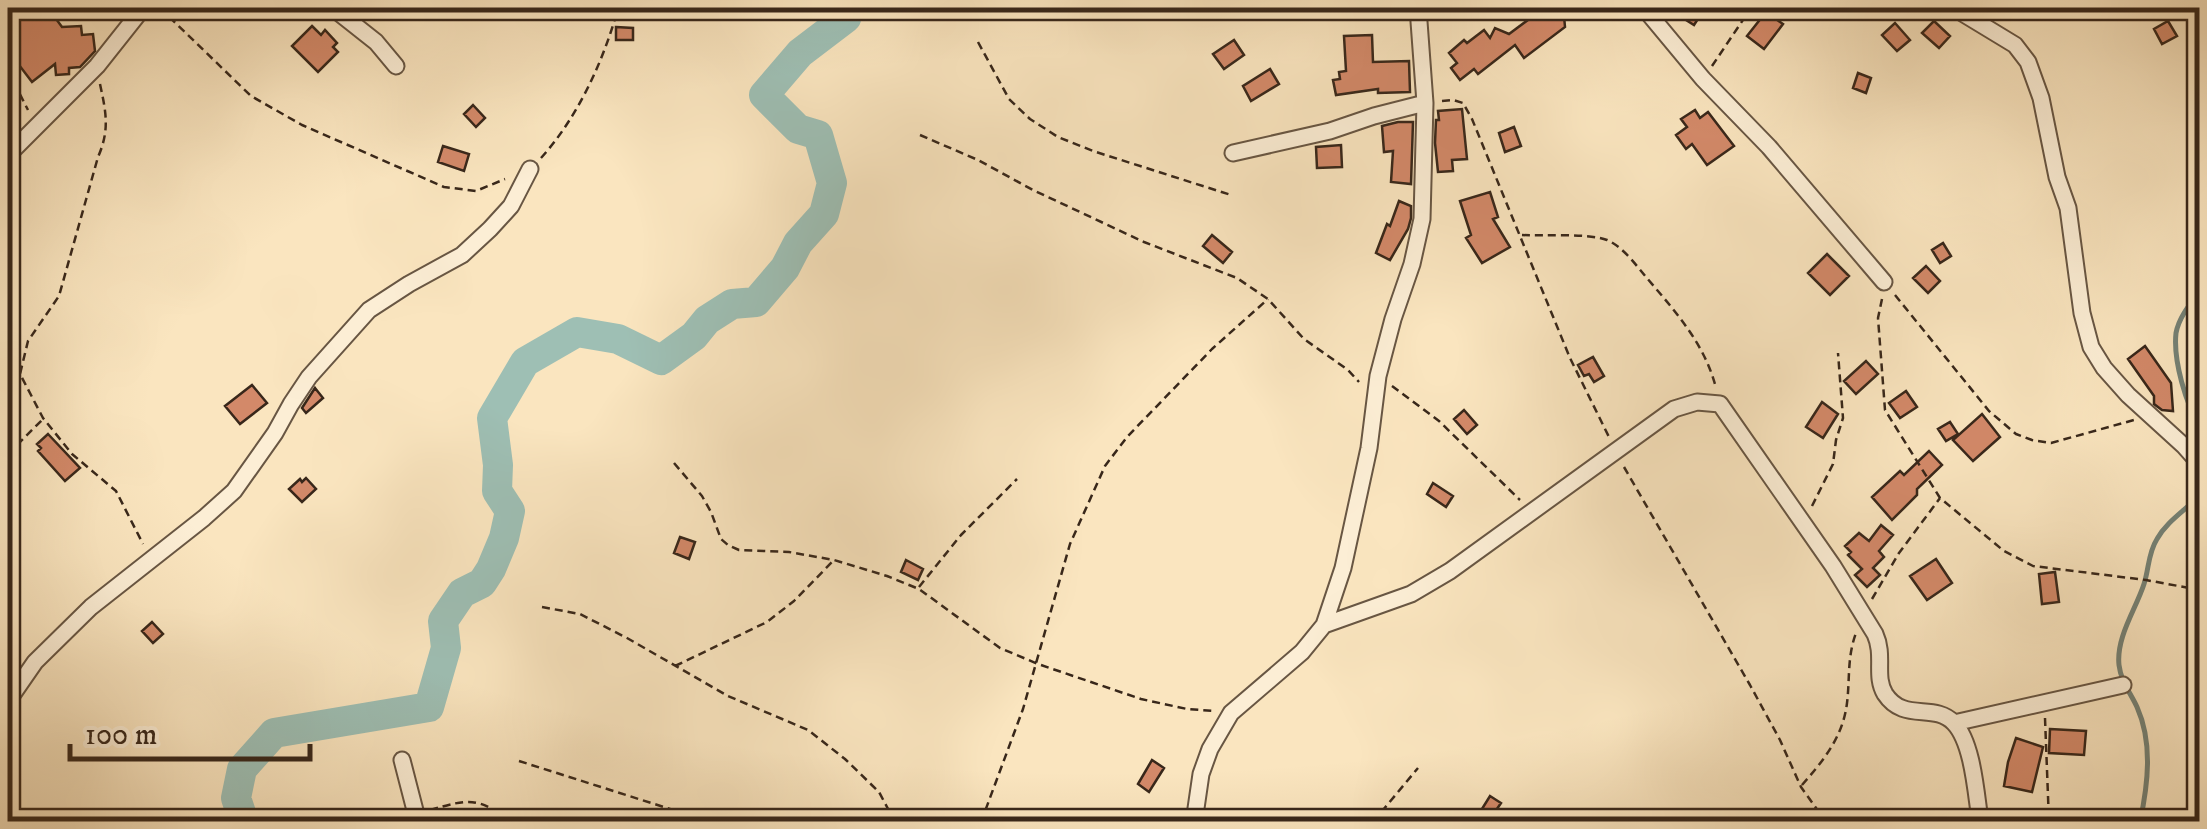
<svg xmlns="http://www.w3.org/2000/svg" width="2207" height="829" font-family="'IM FELL DW Pica',serif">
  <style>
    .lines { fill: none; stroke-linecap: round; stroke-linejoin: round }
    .stream { stroke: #758276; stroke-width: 5 }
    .river { stroke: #9ebfb4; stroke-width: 30 }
    .building { fill: #d38969; stroke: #38271a; stroke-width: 2.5 }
    .street-casing { stroke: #685643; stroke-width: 19 }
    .path { stroke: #38271a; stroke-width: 2.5; stroke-dasharray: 8 5; stroke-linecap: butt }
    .street { stroke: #fceed5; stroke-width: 15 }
  </style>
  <rect width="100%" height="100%" fill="#fae5bf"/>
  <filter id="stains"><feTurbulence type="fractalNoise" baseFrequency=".002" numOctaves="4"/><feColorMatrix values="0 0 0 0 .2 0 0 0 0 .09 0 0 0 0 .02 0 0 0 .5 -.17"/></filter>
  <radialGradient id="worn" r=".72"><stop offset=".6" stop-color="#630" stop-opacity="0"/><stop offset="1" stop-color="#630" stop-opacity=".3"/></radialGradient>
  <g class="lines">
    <path class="stream" d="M2178 8 2200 26
      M2200 291C2190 304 2179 317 2176 333 2173 361 2186 404 2200 427
      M2140 822C2148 784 2153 743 2137 707 2130 692 2121 682 2119 665 2116 637 2136 609 2144 584 2149 569 2148 553 2157 539 2167 521 2186 510 2200 495"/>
    <path class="river" d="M244 822 236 798 242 769 274 733 429 707 446 648 443 621 462 593 482 583 491 569 504 538 510 511 497 491 498 465 492 418 525 362 577 332 618 339 661 360 694 336 707 320 732 304 756 302 785 268 798 243 824 214 832 183 818 135 798 129 764 95 800 53 846 18 844 8"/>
  </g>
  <path class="building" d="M16 8H28L35 17 48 8 62 27 81 26 82 35 93 34 95 51 80 67 69 68V74L56 75 55 64 32 82 16 61 12 63 8 56V14Z
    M1667 8H1705L1694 25Z
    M1766 12 1783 24 1764 49 1747 36Z
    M1536 14 1540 19 1564 16 1565 27 1524 58 1515 45 1478 74 1474 69 1460 80 1451 68 1457 63 1449 53 1464 40 1467 43 1484 30 1490 38 1495 28 1509 34Z
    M1934 21 1950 36 1939 48 1922 33Z
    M2168 21 2177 36 2162 44 2154 29Z
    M1895 23 1910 40 1897 51 1882 35Z
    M312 26 321 35 325 30 337 43 333 47 338 52 318 72 292 46Z
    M616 27 633 28V40H616Z
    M1372 35 1373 62 1409 61 1410 92 1378 93V89L1336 95 1333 80 1340 79 1339 72 1346 71 1344 36Z
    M1234 40 1244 55 1224 69 1213 54Z
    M1270 69 1279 84 1251 101 1243 86Z
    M1858 73 1871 78 1866 93 1853 88Z
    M473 105 485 118 476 127 464 114Z
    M1462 109 1467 159 1452 160 1453 171 1438 172 1435 143 1436 120H1439L1438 111Z
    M1695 110 1700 118 1708 112 1734 146 1707 165 1692 144 1686 149 1676 135 1687 127 1681 119Z
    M1398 122H1413L1411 184 1391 182 1393 151 1384 152 1382 126Z
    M1514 127 1521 146 1505 152 1499 133Z
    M1341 145 1342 167 1317 168 1316 147Z
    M443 146 469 154 464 171 438 162Z
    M1490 192 1498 217 1493 219 1510 247 1482 263 1466 238 1471 235 1460 201Z
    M1399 201 1411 206V218L1408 229 1390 260 1376 253 1387 224 1390 226Z
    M1212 235 1232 252 1223 263 1203 246Z
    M1943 243 1951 256 1940 263 1932 250Z
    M1827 254 1849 276 1830 295 1808 273Z
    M1926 266 1940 281 1928 293 1913 278Z
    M2145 346 2171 383 2173 411 2162 410 2154 404V396L2128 359Z
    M1593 357 1604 376 1594 382 1589 374 1584 376 1578 365Z
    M1866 361 1878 374 1856 394 1844 381Z
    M252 385 267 403 240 424 225 406Z
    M315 388 323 398 306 413 302 408Z
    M1906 391 1917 407 1900 418 1889 403Z
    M1822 402 1838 414 1823 438 1806 427Z
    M1464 410 1477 425 1467 434 1454 419Z
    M1982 414 2000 437 1973 461 1953 440Z
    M1950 422 1958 434 1946 441 1938 429Z
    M48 434 80 468 65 481 38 451 41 448 37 444Z
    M1929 451 1942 465 1917 489V495L1892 520 1872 497 1900 471 1904 475Z
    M306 478 316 489 302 502 289 489 300 479 302 482Z
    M1433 483 1453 496 1446 507 1427 494Z
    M1881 525 1893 535 1879 551 1884 557 1873 568 1880 575 1867 587 1855 575 1862 569 1848 555 1851 552 1845 546 1859 533 1869 541Z
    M680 537 695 542 689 559 674 553Z
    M1936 559 1952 583 1927 600 1910 576Z
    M906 560 923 569 918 580 901 572Z
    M2055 572 2059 602 2042 604 2039 574Z
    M152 622 163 634 153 643 142 631Z
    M2050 729 2086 731 2084 755 2049 753Z
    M2016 738 2043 747 2032 792 2004 786 2008 762Z
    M1152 760 1164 768 1149 792 1138 784Z
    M1490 796 1501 803 1488 822H1484L1477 817Z"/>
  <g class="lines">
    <g class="street-casing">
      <path id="street" d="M333 8 376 42 396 66
        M1644 8 1703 79 1769 147 1884 282
        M1954 8 2015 45 2028 62 2041 98 2057 177 2068 208 2082 313 2091 347 2104 368 2128 395 2184 446 2200 464
        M1233 153 1330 131 1374 116 1425 103
        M8 155 97 66 143 8
        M1324 625 1411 594 1450 571 1674 409 1697 402 1720 404 1833 566 1875 634C1885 656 1874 676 1885 694 1904 723 1934 702 1954 723 1973 743 1976 794 1980 820
        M8 701 35 662 91 607 204 518 234 491 275 433 291 404 309 377 369 310 409 284 462 255 490 229 511 206 530 169
        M1954 723 2123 685
        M402 760 418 822
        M1194 822 1201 774 1210 749 1231 713 1302 652 1324 625 1343 568 1369 448 1378 376 1393 319 1412 264 1422 219 1425 103 1418 8"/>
    </g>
    <path class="path" d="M160 8 251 96 302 125 444 187 476 191 505 179
      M978 42 1009 99 1030 119 1058 137 1093 151 1231 195
      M1712 66 1751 8
      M8 71 28 110
      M100 84C106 112 110 130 98 157L59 296 28 341 20 374 43 418 72 454 116 491 143 544
      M1442 101 1453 100 1463 103 1472 119 1570 358 1609 437
      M920 135 978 160 1033 190 1144 242 1237 278 1268 299 1304 339 1348 370 1359 382
      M541 158C578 117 604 60 618 8
      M8 199 11 171
      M1522 235C1543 236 1589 233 1607 240 1623 247 1635 264 1646 277 1675 311 1705 344 1716 388
      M1895 295 1989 411 2016 434 2032 440 2051 443 2134 420
      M1882 299 1878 318 1885 410 1940 498 2004 551 2033 566 2146 580 2200 590
      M8 340 20 372
      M1392 386 1439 421 1520 500
      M8 454 42 420
      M674 463 702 496 711 512 721 539 728 545 739 550 789 552 834 560 887 576 919 589 1000 648 1038 664 1141 699 1187 709 1215 711
      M1624 467 1750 685 1780 740 1801 787 1826 822
      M1812 506 1833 464 1836 440 1843 418 1838 353
      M919 587 961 535 1017 479
      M1872 599 1899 553 1940 498
      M542 607 580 614 627 638 728 696 808 730 845 759 879 792 895 822
      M675 666 767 622 794 601 833 561
      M2045 718 2049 822
      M519 761 711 822
      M1802 785C1823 761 1843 737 1847 703 1850 679 1847 657 1856 633
      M430 810C469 799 477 796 511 822
      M981 822 1023 709 1070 544 1105 466 1127 437 1212 349 1268 299
      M1373 822 1418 768"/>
    <use href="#street" class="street"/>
  </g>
  <rect width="2207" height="829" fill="none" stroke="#fae5bf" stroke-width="40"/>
  <rect x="10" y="10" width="2187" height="809" fill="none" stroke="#38271a" stroke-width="5"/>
  <rect x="20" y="20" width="2167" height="789" fill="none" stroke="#38271a" stroke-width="2.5"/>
  <path d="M70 744v15h240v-15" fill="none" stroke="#38271a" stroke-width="5"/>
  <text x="85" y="744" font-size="30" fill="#38271a" stroke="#fceed5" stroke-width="8" paint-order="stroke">100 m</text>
  <rect width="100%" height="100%" filter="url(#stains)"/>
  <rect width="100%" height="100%" fill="url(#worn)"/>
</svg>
